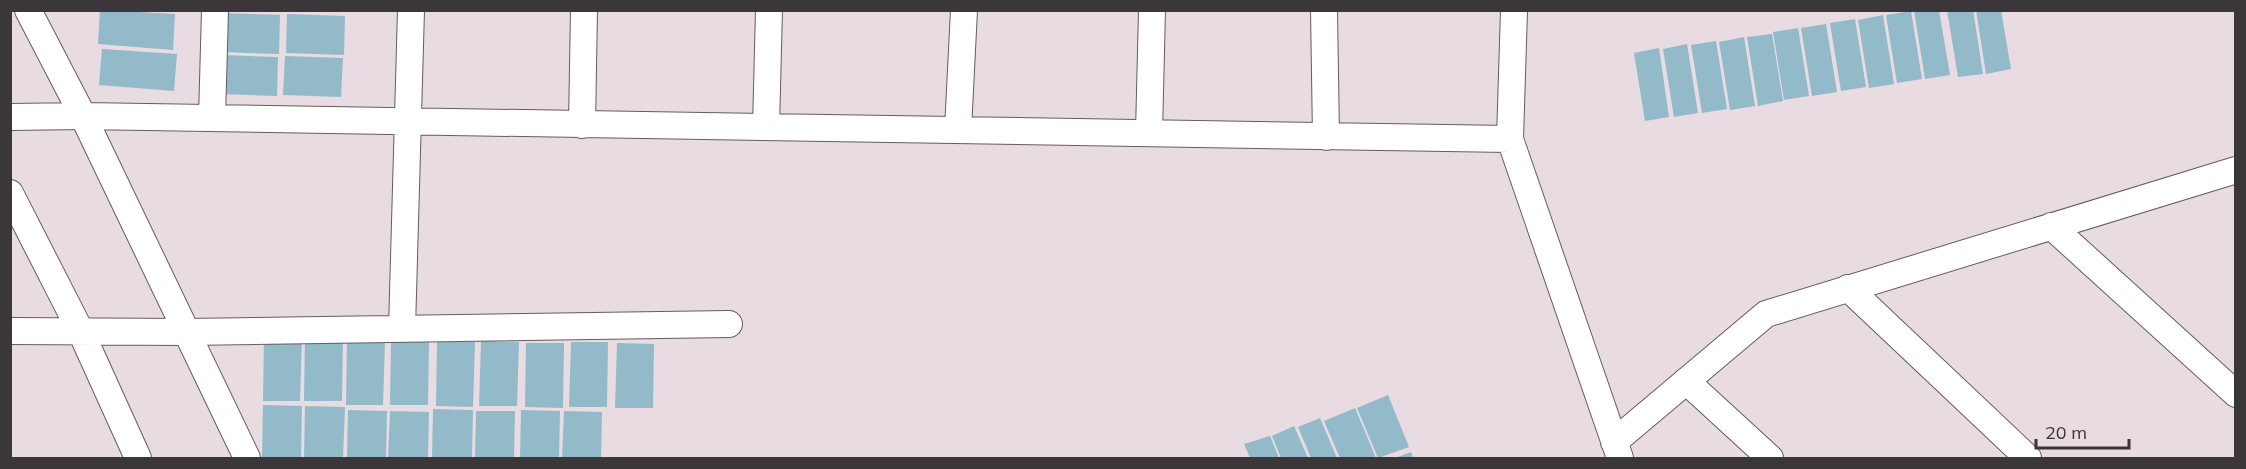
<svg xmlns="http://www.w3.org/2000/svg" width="2246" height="469" font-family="Mulish,sans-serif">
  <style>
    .building { fill: #92bac9 }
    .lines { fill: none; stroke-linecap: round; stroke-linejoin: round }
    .minor-casing { stroke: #665b61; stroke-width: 28 }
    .minor { stroke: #fff; stroke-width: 26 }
  </style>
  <rect width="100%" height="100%" fill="#e8dbe2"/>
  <path class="building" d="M100 10 175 14 173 50 98 44Z
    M1939 10 1950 75 1925 79 1914 11Z
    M1947 10H1973L1983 74 1958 77Z
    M1976 10H2001L2011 69 1986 74Z
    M1911 11 1922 79 1897 83 1886 15Z
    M222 13 280 15 279 54 221 52Z
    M287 14 345 16 344 55 286 53Z
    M1883 15 1894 84 1869 88 1858 20Z
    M1855 19 1866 87 1841 91 1830 23Z
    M1826 24 1837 92 1812 96 1801 28Z
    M1798 28 1809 96 1784 100 1773 32Z
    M1772 34 1783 101 1758 106 1747 37Z
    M1744 37 1755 106 1730 110 1719 42Z
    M1716 41 1727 109 1702 113 1691 45Z
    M1687 44 1698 113 1674 117 1663 49Z
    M1659 48 1669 117 1645 121 1634 53Z
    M102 49 177 54 174 91 99 85Z
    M221 55 278 57 277 96 219 94Z
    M285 56 343 58 341 97 283 95Z
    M264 336H302L300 401H263Z
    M305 336H343L342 401H304Z
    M347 340 385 341 383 405H346Z
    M391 340 429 341 428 405H390Z
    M481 341 519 342 517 406H479Z
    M437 342H475L473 407 436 406Z
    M571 342H608L607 407H569Z
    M526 343H564L563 408 525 407Z
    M617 343 654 344 653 408H615Z
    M1388 395 1409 447 1378 458 1357 408Z
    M263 405 302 406 301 458H262Z
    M305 406 345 407 343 458H304Z
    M1355 408 1376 458H1340L1324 421Z
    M433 409 473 410 472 458H432Z
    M348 410 387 411 386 458H347Z
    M521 410 560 411 559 458H520Z
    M390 411 429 412 428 458H388Z
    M476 411H515L514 458H475Z
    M564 411 602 412 601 458H562Z
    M1320 418 1337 458H1311L1298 427Z
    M1294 426 1308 458H1281L1272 436Z
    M1270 436 1279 458H1250L1244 444Z
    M1411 452 1413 458H1395Z"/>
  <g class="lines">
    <g class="minor-casing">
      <path id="minor" d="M28 10 83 116 247 458
        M1324 10 1326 137
        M1514 10 1510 139 1620 458
        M10 117 83 116 1510 139
        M212 118 215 10
        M582 125 584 10
        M766 127 769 10
        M958 130 964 10
        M1149 133 1152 10
        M10 193 81 332 138 458
        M2051 226 2236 394
        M1848 288 2028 458
        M402 329 411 10
        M10 331 186 332 729 324
        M1686 381 1770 458
        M1614 442 1766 314 2236 170"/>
    </g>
    <use href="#minor" class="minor"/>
  </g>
  <rect width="2246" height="469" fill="none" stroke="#3b3639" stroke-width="24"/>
  <path d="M2036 439v9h93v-9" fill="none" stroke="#3b3639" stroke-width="3"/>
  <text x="2045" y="439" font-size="18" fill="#3b3639" stroke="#e8dbe2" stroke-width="4.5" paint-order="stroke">20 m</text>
</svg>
